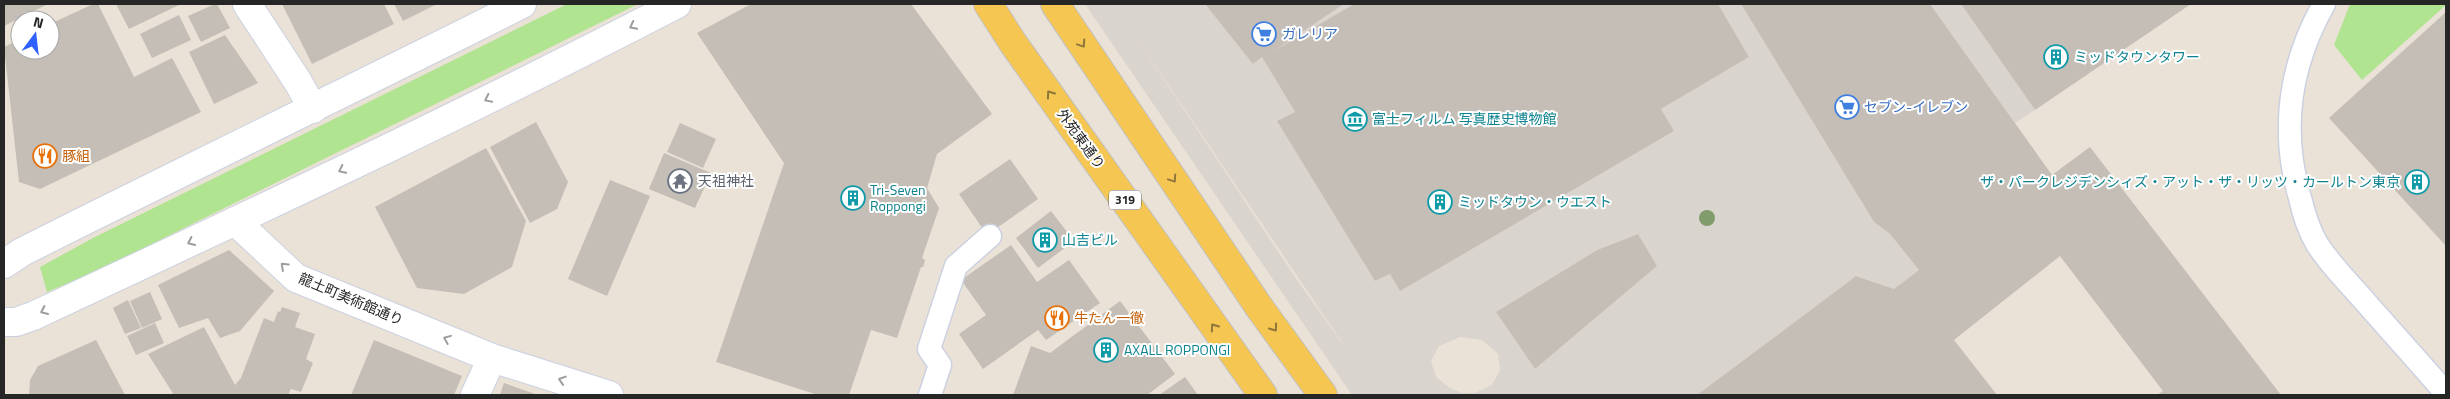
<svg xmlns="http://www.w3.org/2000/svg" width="2450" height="399" font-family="'Titillium Web','Noto Sans JP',sans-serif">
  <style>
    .green { fill: #b1e490 }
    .plaza { fill: #dad4ce; fill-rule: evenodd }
    .building { fill: #c5beb7 }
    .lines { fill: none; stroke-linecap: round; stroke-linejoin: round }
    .lane-casing { stroke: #ccd1e1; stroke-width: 25 }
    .street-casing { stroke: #ccd1e1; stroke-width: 30 }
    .secondary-casing { stroke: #ccd1e1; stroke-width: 30 }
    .primary-casing { stroke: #c2c2c2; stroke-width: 30 }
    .lane { stroke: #fff; stroke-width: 22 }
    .street { stroke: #fff; stroke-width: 28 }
    .secondary { stroke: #fff; stroke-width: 28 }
    .primary { stroke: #f5c651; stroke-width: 28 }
    .tree { fill: #809c6d }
    .oneway { stroke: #9d9d9d }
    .oneway2 { stroke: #8e763c }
    .labels { text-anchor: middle; stroke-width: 4; stroke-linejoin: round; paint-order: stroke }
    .shield { fill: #fff; stroke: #676767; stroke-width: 1 }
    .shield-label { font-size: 12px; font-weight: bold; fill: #262626 }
    .shop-label { font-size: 14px; fill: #366cbe; stroke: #fff; text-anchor: start }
    .culture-label { font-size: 14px; fill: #0d838f; stroke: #fff; text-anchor: start }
    .street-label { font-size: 14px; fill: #262626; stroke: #fff }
    .food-label { font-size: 14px; fill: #c56008; stroke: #fff; text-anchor: start }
    .worship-label { font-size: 14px; fill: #5b616d; stroke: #fff; text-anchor: start }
  </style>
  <rect width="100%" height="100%" fill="#eae1d7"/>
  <path class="green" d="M567 4H638L95 272 47 292 40 267 93 238Z
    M2350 4H2446V5L2362 80 2334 45Z"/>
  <path class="plaza" d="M1085 4H1205L1253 63 1344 4H1354L1263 58 1295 112 1278 121 1375 281 1390 274 1400 290 1674 131 1661 109 1749 57 1718 4H1741L1874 222 1890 234 1919 270 1894 289 1856 276 1697 395H1352ZM1125 21 1341 341V342L1295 277ZM1638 234 1657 266 1535 369 1496 312 1597 250ZM1460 337 1482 340 1498 354 1500 370 1492 385 1475 393H1462L1450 388 1436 377 1431 361 1439 346Z
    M1930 4H1961L2035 110 2015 123Z"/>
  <path class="building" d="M4 4H48L4 26Z
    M93 4H98L134 77 172 58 201 112 40 189 19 182 4 47 20 39V50H50V24Z
    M116 4H181L129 29Z
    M215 4H217L230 28 201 42 188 16Z
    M282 4H384L394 24 312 64Z
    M394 4H437L403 21Z
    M751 4H911L992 114 937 154 927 188 939 208 922 258 925 260 923 267H921L897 338 871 330 849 395H818L716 362 784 163 697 33Z
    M1205 4H1344L1272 52 1354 4H1718L1749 57 1661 109 1674 131 1400 291 1390 274 1375 281 1277 121 1295 112 1262 57 1253 64Z
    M1741 4H1930L2052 175 2090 147 2281 395H2157L2163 391 2060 256 1954 340 1997 395H1697L1856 276 1894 289 1919 270 1890 234 1874 222Z
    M1961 4H2191L2035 110Z
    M2446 12V246L2329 118Z
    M179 15 191 40 152 58 140 34Z
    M225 35 258 83 214 104 189 52Z
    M536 122 568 182 557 209 530 223 490 147Z
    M680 123 716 139 703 168 667 152Z
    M486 148 526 221 512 267 464 294 417 288 375 207Z
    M664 153 711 173 695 208 649 189Z
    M1010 159 1038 199 987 235 959 194Z
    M610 180 650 196 607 296 568 279Z
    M1051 211 1074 241 1038 268 1016 238Z
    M1638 234 1657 266 1535 369 1496 312 1597 250Z
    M1011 245 1037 282 1069 260 1100 303 1046 340 1038 330 983 369 959 334 986 315 961 280Z
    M229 250 274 291 240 331 220 338 208 318 179 328 158 285Z
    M150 292 162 319 142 328 130 301Z
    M128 300 141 328 125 334 113 308Z
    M1120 301 1175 374 1147 395H1013L1031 346 1050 353Z
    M282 307 300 313 295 327 315 334 306 359 313 363 301 392 291 389 288 395H174L148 354 204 327 235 385 241 378 264 318 274 322 278 311 280 312Z
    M155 323 164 343 136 355 127 336Z
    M96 340 125 395H29L30 380 38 366Z
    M374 340 462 376 454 395H351Z
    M1185 377 1198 395H1159Z
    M504 383 538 395H500Z"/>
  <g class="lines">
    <g class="lane-casing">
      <path id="lane" d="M2324 4C2290 64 2280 130 2300 198 2304 214 2308 229 2317 244 2331 266 2351 285 2368 305 2394 334 2420 364 2446 393
        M930 395 940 365 929 349 956 266 990 236"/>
    </g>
    <g class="street-casing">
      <path id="street" d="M247 4 298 82 313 109
        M235 221 296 278 492 358 609 395
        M4 322H16L33 316C249 215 465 114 677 4
        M475 395 492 358"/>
    </g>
    <g class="secondary-casing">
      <path id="secondary" d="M4 264 22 252C188 168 356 88 522 4"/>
    </g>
    <g class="primary-casing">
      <path id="primary" d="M988 4 1013 43 1263 395
        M1055 4 1259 307 1323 395"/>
    </g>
    <use href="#lane" class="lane"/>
    <use href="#street" class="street"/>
    <use href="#secondary" class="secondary"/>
    <use href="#primary" class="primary"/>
  </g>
  <circle class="tree" cx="1707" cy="218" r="8"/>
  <defs><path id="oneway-chevron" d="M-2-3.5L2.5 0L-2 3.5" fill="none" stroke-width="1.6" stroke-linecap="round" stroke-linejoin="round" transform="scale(1.25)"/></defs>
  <g class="oneway">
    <use href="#oneway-chevron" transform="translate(633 26) rotate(153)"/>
    <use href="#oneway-chevron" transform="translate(488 99) rotate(154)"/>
    <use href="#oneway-chevron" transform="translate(342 170) rotate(154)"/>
    <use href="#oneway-chevron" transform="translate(191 242) rotate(155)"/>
    <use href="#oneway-chevron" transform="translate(284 266) rotate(-137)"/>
    <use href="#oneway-chevron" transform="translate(44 311) rotate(155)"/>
    <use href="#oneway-chevron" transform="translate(447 339) rotate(-158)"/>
    <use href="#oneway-chevron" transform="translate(562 380) rotate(-162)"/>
  </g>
  <g class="oneway2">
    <use href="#oneway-chevron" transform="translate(1082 44) rotate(56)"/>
    <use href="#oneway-chevron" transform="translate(1050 94) rotate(-126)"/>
    <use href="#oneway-chevron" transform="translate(1173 179) rotate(56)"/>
    <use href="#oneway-chevron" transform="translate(1214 327) rotate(-125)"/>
    <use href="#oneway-chevron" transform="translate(1274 328) rotate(54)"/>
  </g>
  <defs>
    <g id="supermarket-ring" transform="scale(1.25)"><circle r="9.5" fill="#fff" stroke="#3f7fe0" stroke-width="1.5"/><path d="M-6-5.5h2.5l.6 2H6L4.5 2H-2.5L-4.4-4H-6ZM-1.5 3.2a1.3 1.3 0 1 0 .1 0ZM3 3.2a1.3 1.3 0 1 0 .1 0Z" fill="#3f7fe0"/></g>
    <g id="building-ring" transform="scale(1.25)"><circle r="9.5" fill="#fff" stroke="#0f9aa8" stroke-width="1.5"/><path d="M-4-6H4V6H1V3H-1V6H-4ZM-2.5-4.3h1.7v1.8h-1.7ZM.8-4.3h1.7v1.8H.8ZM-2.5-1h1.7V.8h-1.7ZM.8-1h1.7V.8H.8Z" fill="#0f9aa8"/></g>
    <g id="museum-ring" transform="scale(1.25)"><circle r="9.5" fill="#fff" stroke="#0f9aa8" stroke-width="1.5"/><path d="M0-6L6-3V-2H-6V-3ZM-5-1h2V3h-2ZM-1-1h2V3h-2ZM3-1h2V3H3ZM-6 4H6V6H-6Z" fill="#0f9aa8"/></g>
    <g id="restaurant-ring" transform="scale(1.25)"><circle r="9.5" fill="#fff" stroke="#e8710a" stroke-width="1.5"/><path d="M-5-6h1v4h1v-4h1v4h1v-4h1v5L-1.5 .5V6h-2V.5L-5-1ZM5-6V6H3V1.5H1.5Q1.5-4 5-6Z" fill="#e8710a"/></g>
    <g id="temple-ring" transform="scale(1.25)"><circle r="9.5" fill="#fff" stroke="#6b7280" stroke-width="1.5"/><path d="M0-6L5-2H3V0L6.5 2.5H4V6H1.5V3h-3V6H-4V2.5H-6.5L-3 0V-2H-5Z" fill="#6b7280"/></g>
  </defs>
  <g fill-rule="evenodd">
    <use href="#supermarket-ring" x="1264" y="34"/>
    <use href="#building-ring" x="2056" y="57"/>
    <use href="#supermarket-ring" x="1847" y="107"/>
    <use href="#museum-ring" x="1355" y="119"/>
    <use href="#restaurant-ring" x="45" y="156"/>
    <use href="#temple-ring" x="680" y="181"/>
    <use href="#building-ring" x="2417" y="182"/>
    <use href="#building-ring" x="853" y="198"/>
    <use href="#building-ring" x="1440" y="202"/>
    <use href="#building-ring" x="1045" y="240"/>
    <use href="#restaurant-ring" x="1057" y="318"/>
    <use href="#building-ring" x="1106" y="350"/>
  </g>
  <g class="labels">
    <rect class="shield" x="1109" y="190.5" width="32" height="19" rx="4"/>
    <g class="shield-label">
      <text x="1125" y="204">319</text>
    </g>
    <g class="shop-label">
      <text x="1282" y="39">ガレリア</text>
      <text x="1864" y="112">セブン-イレブン</text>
    </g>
    <g class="culture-label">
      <text x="2074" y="62">ミッドタウンタワー</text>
      <text x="1372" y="124">富士フィルム 写真歴史博物館</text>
      <text x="2400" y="187" text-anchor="end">ザ・パークレジデンシィズ・アット・ザ・リッツ・カールトン東京</text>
      <text x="870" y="195">Tri-Seven<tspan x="870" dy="16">Roppongi</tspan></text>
      <text x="1458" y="207">ミッドタウン・ウエスト</text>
      <text x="1062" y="245">山吉ビル</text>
      <text x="1124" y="355">AXALL ROPPONGI</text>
    </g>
    <g class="street-label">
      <text transform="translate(1081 139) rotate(54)" y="5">外苑東通り</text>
      <text transform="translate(351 299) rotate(23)" y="5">龍土町美術館通り</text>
    </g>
    <g class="food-label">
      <text x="62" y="161">豚組</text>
      <text x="1074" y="323">牛たん一徹</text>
    </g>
    <g class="worship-label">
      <text x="698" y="186">天祖神社</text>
    </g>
  </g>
  <rect width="2450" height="399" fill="none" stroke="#262626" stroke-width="10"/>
  <g transform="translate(35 35) rotate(15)"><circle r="24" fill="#ffffff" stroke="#a8a8a8"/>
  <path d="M0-4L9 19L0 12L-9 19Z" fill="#2f61ff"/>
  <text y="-8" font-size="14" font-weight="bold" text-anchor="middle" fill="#262626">N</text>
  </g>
</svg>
